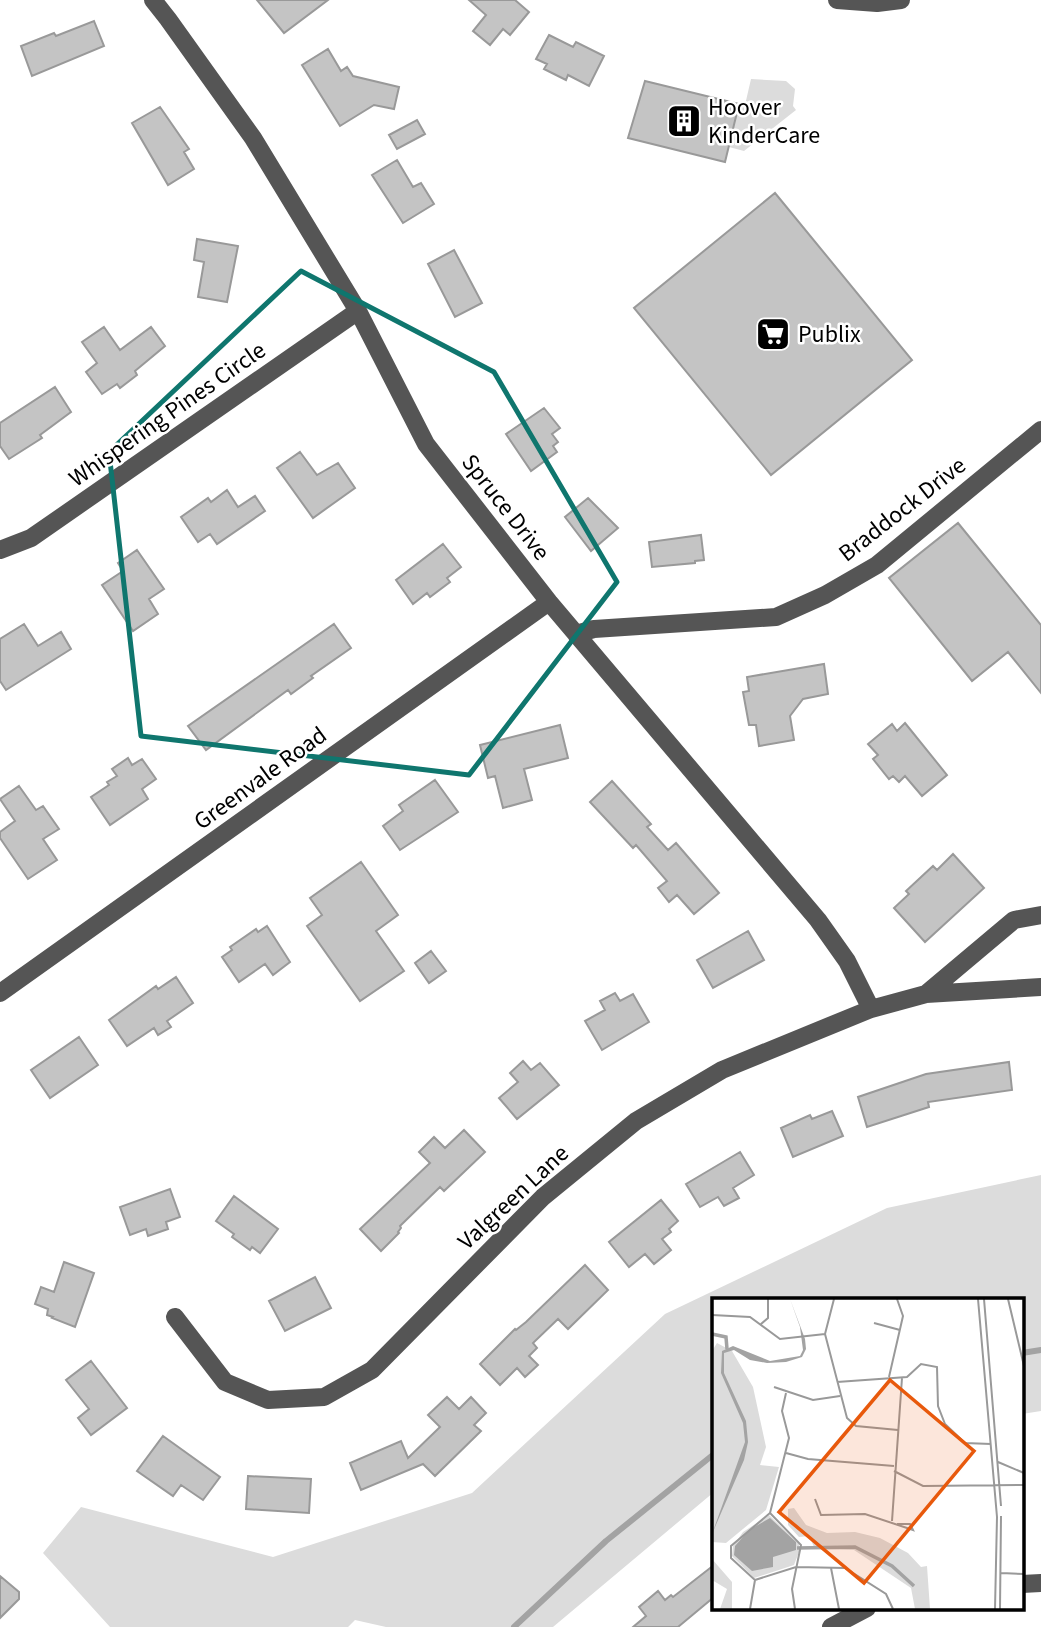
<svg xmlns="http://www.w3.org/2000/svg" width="1041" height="1627" font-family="'Source Sans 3',sans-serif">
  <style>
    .green { fill: #dcdcdc }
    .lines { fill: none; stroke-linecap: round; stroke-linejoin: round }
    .stream { stroke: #a3a3a3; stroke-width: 6 }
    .building { fill: #c4c4c4; stroke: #999; stroke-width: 2 }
    .minor { stroke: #555; stroke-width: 18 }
    .marked { fill: none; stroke: #0f766e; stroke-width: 5; stroke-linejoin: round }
    .labels { text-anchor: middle; stroke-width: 5; stroke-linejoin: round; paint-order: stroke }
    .poi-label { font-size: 24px; fill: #000; stroke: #fff; text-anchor: start }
    .street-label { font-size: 24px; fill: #000; stroke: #fff }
    .inset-river { fill: none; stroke: #a3a3a3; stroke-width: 3.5 }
    .inset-road { fill: none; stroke: #999; stroke-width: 2 }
    .view { fill: #e8590c; fill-opacity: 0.15; stroke: #e8590c; stroke-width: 3.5 }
    .inset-edge { fill: none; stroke: #000; stroke-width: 3.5 }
  </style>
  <rect width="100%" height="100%" fill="#fff"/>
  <path class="green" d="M751 79 786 81 795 89 793 106 796 110 744 151 729 147 739 104 745 105Z
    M1041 1175V1411L1022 1414V1300H714V1492L553 1627H386L355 1620 348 1627H110L43 1553 81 1507 273 1557 472 1493 665 1314 887 1208Z"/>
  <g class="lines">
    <path class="stream" d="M1022 1353 1041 1350
      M514 1627 606 1541 714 1454"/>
  </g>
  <path class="building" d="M257 0H328L284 33Z
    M469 0H515L529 12 510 35 503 29 490 45 473 31 486 15Z
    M94 21 104 46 32 76 21 46 54 33 56 36Z
    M549 35 573 47 576 42 604 56 589 86 568 75 566 80 544 69 547 64 536 59Z
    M328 49 341 71 347 67 353 76 399 87 394 109 374 105 340 126 302 65Z
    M645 81 739 104 725 162 628 138Z
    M160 107 189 149 184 152 194 169 168 185 132 123Z
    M417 120 425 134 397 149 389 135Z
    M397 160 413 187 421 183 434 204 403 223 372 175Z
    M775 193 912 360 771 475 634 308Z
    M197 239 238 246 227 302 198 297 204 262 194 260Z
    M454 250 482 303 455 317 428 264Z
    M104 327 120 350 151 327 165 346 135 371 137 375 120 388 117 384 102 394 86 372 97 363 82 342Z
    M55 387 71 412 40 435 42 438 9 459 0 446V423Z
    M544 408 560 428 552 434 558 442 553 446 557 452 531 471 506 434Z
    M300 452 317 475 338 463 355 488 313 518 277 468Z
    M227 490 238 507 255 496 265 511 217 544 210 534 198 542 181 517 208 498 211 502Z
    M588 498 618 528 591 551 565 517Z
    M958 523 1041 625V693L1008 652 972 681 889 578Z
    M701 535 704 560 695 561V563L652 567 649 542Z
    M443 544 461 567 447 578 450 582 430 597 427 593 413 604 396 580Z
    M137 550 164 589 149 599 158 614 133 631 102 585 123 571 118 563Z
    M24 624 38 646 61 632 71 649 6 690 0 681V639Z
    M334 624 351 648 311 676 313 678 291 694 288 690 206 750 188 726Z
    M824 664 828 694 803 699 790 716 794 740 759 746 756 725H749L743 692 749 691 747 677Z
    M905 723 947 775 922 796 905 776 899 782 893 776 889 779 873 759 878 755 868 744 892 724 897 731Z
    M560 725 568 758 524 769 532 800 503 808 495 776 488 778 480 745Z
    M128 758 132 765 142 759 156 779 142 789 148 799 110 825 91 797 109 785 107 782 117 776 112 769Z
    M435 780 458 812 400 850 383 826 403 811 399 805Z
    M612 781 651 824 647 827 668 850 676 843 719 893 694 914 677 895 669 902 658 888 667 881 636 845 633 848 590 802Z
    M19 786 36 810 43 806 59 829 43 839 57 860 28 879 0 838V832L15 821 0 799Z
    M953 854 984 888 925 942 894 908 909 894 906 891 933 866 937 870Z
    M361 862 398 915 376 931 404 971 360 1001 307 926 322 915 310 898Z
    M267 926 290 962 273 975 265 964 239 982 222 957 232 950 230 947 256 929 258 932Z
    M748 931 764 960 713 988 697 960Z
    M431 951 446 971 429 983 415 963Z
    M176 977 193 1003 167 1021 171 1027 158 1035 154 1028 127 1046 109 1020 156 986 158 989Z
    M615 993 620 1001 633 994 649 1022 602 1050 585 1021 605 1010 600 1001Z
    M79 1037 98 1065 50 1098 31 1070Z
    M523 1061 531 1070 540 1063 559 1085 517 1119 499 1098 518 1082 510 1073Z
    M1009 1062 1012 1090 928 1102 929 1107 867 1127 858 1097 926 1074Z
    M832 1111 843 1136 793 1157 781 1128 810 1115 812 1119Z
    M464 1130 485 1152 444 1191 440 1187 400 1226 401 1228 398 1232 399 1233 381 1251 360 1229 430 1163 419 1152 434 1137 445 1148Z
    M740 1152 754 1175 733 1188 739 1198 724 1206 718 1197 700 1207 686 1184Z
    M170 1189 180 1217 166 1222 168 1229 148 1236 146 1229 130 1235 120 1207Z
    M234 1196 278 1229 260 1253 252 1247 250 1250 232 1237 234 1234 216 1221Z
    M661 1200 678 1221 669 1229 671 1232 662 1239 671 1250 654 1264 645 1254 629 1267 609 1242Z
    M64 1262 94 1273 75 1327 52 1318 53 1317 47 1315 48 1309 35 1304 41 1287 54 1292Z
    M585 1265 608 1290 568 1329 558 1319 533 1343 537 1348 529 1356 538 1365 525 1377 517 1368 500 1385 480 1364 515 1329 516 1330 526 1322Z
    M315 1277 331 1308 285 1331 269 1301Z
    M91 1361 127 1408 91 1435 78 1418 89 1409 66 1380Z
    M447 1397 459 1409 471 1397 486 1413 474 1425 481 1431 435 1476 423 1464 361 1490 350 1463 401 1441 408 1458 440 1427 428 1415Z
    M163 1436 220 1477 203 1500 181 1485 173 1496 137 1471Z
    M248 1476 311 1479 309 1513 246 1509Z
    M714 1565V1597L678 1627H633L646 1616 639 1607 658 1591 665 1600 671 1595 673 1597Z
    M0 1576 19 1592V1599L0 1618Z"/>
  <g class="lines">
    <path class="minor" d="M153 0 168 19 253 138 358 311 426 444 549 602 818 920 847 961 871 1009
      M837 0 877 3 901 0
      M0 550 31 538 358 311
      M576 634 594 629 776 617 825 595 877 565 1041 430
      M0 993 549 602
      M926 994 1014 920 1041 915
      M175 1317 225 1382 268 1400 324 1397 372 1370 543 1197 636 1121 722 1070 871 1009 926 994 1041 987
      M1022 1584 1041 1583
      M831 1627 867 1608"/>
  </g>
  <path class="marked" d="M301 271 494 372 617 582 469 775 141 736 109 452Z"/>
  <defs>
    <g id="building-square" transform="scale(1.75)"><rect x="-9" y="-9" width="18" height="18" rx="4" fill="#000" stroke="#fff"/><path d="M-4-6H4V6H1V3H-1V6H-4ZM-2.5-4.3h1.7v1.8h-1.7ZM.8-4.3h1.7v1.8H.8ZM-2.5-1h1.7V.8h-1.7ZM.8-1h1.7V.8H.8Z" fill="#fff"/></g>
    <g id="supermarket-square" transform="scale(1.75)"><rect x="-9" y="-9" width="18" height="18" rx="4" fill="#000" stroke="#fff"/><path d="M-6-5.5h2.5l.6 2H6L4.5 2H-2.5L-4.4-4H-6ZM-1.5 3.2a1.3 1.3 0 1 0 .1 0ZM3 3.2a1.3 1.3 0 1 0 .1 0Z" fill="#fff"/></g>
  </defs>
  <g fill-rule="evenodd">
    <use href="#building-square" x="684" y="121"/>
    <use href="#supermarket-square" x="773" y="334"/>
  </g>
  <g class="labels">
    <g class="poi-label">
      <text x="708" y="115">Hoover<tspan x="708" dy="28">KinderCare</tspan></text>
      <text x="798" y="342">Publix</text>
    </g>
    <g class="street-label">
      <text transform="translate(167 414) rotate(-35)" y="8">Whispering Pines Circle</text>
      <text transform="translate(506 507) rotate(52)" y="8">Spruce Drive</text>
      <text transform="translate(902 509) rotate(-38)" y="8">Braddock Drive</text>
      <text transform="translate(260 778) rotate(-36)" y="8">Greenvale Road</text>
      <text transform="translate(513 1197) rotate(-43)" y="8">Valgreen Lane</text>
    </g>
  </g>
  <g transform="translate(712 1298)">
    <rect width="312" height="312" fill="#fff"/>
    <path d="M5 45 20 53 41 89 54 149 48 167 67 169 54 212 14 245 0 244V53ZM82 210 94 227 115 235 143 234 168 240 196 255 209 269 215 268 218 311H203L199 290 142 252 103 251 97 238 87 239 76 227V211ZM57 217 87 246V254L82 267 42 280 20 258 21 248 31 234ZM0 261 20 284V311H8L15 291 0 282Z" fill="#dcdcdc"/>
    <path d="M78 1 93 41 94 51 90 59 74 64 55 65 38 62 22 52 12 55V75L34 123 36 144 32 162 0 236 33 144 31 125 9 75 10 53 21 48 58 63 88 58 91 52 88 29ZM58 220 84 244V252L61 259V269L40 273 22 257 23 248 37 232Z" fill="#a3a3a3"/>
    <path class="inset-river" d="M0 36 14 39 15 51M85 250 143 249 180 268 202 288"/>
    <path class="inset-road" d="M122 1 113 36 135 120 144 128 186 132M266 1 285 219 283 311M272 1 289 208M296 1 312 68M0 17 38 19 68 41 113 36M162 25 188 32M49 26 56 20V1M177 79 191 18 185 1M125 84 195 79 209 66 225 69 226 108 233 126 253 145 279 146M62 89 101 102 128 98M74 155 96 161 182 168M286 164 312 175M182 173 211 188 312 187M103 201 109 217 153 216 201 232 198 226H185M58 215 89 247 80 291 83 311M180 223 190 80M119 270 127 311M289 275 312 276M43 282 84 269 133 270 174 296 181 311M38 311 43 282 19 260V248L58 215 77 140 70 113 74 95M288 311 289 218"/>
    <path class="view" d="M178 82 262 153 152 285 67 214Z"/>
    <rect width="312" height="312" class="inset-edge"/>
  </g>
</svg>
